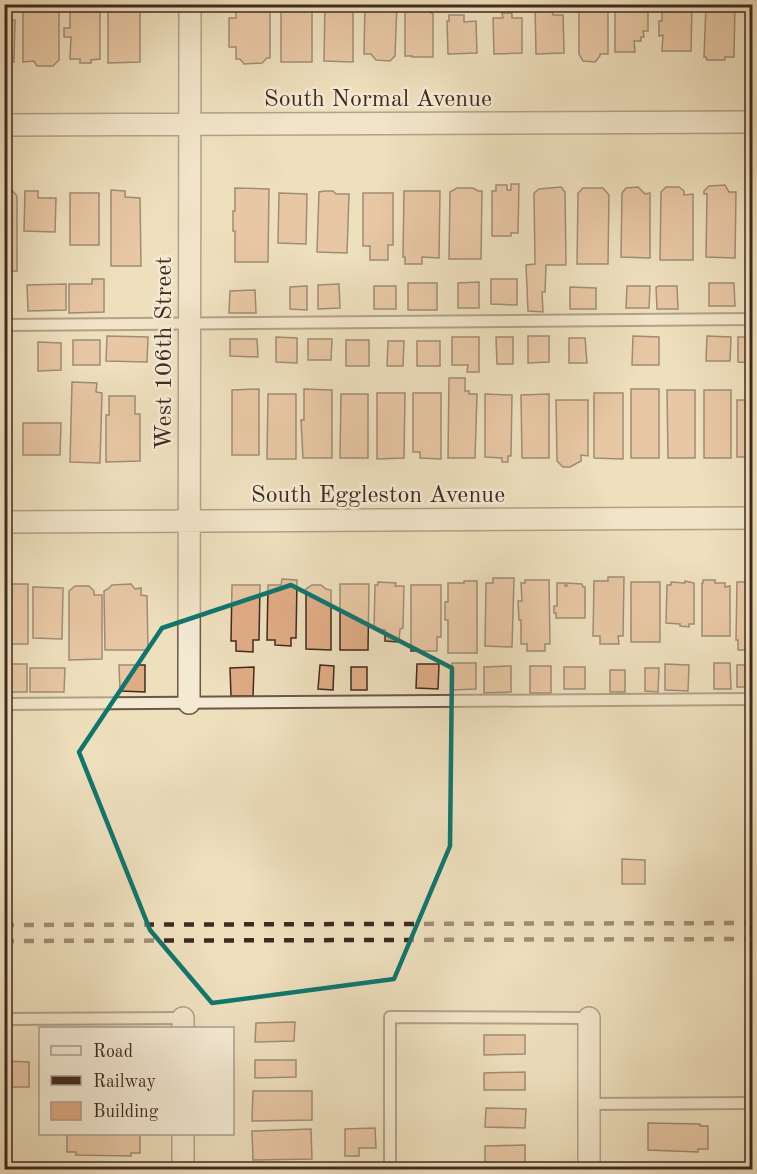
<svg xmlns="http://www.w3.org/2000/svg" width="757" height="1174" font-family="'Old Standard TT',serif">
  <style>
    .building { fill: #e0ac86; stroke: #402a20; stroke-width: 1.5 }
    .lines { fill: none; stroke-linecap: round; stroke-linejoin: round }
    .service-casing { stroke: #6c5747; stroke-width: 14 }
    .minor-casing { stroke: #6c5747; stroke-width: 24 }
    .service { stroke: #f4ead4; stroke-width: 10 }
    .minor { stroke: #f4ead4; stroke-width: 21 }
    .rail { stroke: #402a20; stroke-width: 4.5; stroke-dasharray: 10 10; stroke-linecap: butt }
    .marked { fill: none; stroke: #0f766e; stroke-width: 4.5; stroke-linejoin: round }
    .labels { text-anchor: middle; stroke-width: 5; stroke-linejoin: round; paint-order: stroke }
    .street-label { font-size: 24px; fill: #402a20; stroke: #f4ead4 }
  </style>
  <rect width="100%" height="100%" fill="#eedfbd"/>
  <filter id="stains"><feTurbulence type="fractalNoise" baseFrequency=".00333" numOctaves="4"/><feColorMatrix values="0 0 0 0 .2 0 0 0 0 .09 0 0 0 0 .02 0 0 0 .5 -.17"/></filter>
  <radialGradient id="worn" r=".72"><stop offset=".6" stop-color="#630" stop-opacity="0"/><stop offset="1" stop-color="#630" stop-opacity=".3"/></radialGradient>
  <path class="building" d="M23 4H59V60L53 66H37L34 61 23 62Z
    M108 4H140V62L108 63Z
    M236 4H270V58H267L262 63 244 64 240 59H236V47H229V18H236Z
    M281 4H312V62H281Z
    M325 4H353V62L324 61Z
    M365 4H397L395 56 390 61 376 60 371 54H364Z
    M405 4H421L422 8H431V13H433V57H412V56H405Z
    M535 4H552L553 15H563L564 53 536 54Z
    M579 4H608V54H600V56L595 62 583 61 579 54Z
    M648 4V31H643L644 37H641V41H634L635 52H615V5Z
    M664 4H690V8H692L691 51H662L663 35 659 36V21H662V7H664Z
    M706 4H735L734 57H725V60H707L706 57H704Z
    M70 11 100 12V59L91 60V63H80V59H70L71 37H64V28H70Z
    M502 13H512V18H522V53L494 54 493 18H503Z
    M449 15H464V22L476 21 477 53 448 54 447 21H449Z
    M4 20H15L14 62H4Z
    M749 24H752V59H750V50H748Z
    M511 184H519L518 233H511V236H492V191H496V185H507V190H511Z
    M725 185 729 192H736L735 258 706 257 707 194H704V191L709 186Z
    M561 187 565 192 566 265H546L545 292H542L543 312 528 311 526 265 535 264 534 193 539 189Z
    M638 187 645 194 650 193V258L621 257 622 193 626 188Z
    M666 187H679L684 191V195L693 194V260H660L661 192Z
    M235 188 269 189 268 262H235V231H233V211H235Z
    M457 188H473L478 191H482L481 259H449L450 192Z
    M583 188H603L609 195 608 264H577L578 193Z
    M4 189H11L17 196V271H4Z
    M111 190 125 191V197L140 198 141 266H111Z
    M25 191H38V198H56L55 232 24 231Z
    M325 191H333L336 194H349L347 253 317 252 319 192Z
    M404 191H440L439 258 422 257V264H405V257H403Z
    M746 192H752V225H746Z
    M70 193H99V245H70Z
    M279 193 307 194 306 244 278 243Z
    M363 193H393V245H388V260H370V246H363Z
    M747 277H752V304H747Z
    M92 279H104V312L69 313V284H92Z
    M491 279H517V305L491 304Z
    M479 282V308H458V283Z
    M408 283H437V310H408Z
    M709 283H734L735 306H709Z
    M66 284V310L28 311 27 285Z
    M339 284 340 308 318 309V285Z
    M307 286V310L290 309V287Z
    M374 286H396V309H374Z
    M627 286H650L649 308H626Z
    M659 286H677L678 309H657L656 287Z
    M570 287 596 288V309H570Z
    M255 290 256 313H229L230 291Z
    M107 336 148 337 147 362 106 361Z
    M528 336H549V362L528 363Z
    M633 336 659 337V365H632Z
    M707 336 731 337 730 361H706Z
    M276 337 297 338V363L276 362Z
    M452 337H479V372H467L468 365H452Z
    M496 337H513V364H497Z
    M738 337H752V363L738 362Z
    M569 338H585L587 363H569Z
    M230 339H257L258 357 230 356Z
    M308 339H332L331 360H308Z
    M73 340H100V365H73Z
    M346 340H369V366H346Z
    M388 341H404L403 366H387Z
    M417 341H440V366H417Z
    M38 342 61 343V370L38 371Z
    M449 378H465V391H469V394H477L475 458H448Z
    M72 382 97 383 96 392 102 393 100 463 70 462Z
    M259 389V455H232V390Z
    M304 389 332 390V458H303L301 420H304Z
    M631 389H659V458H631Z
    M667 390H695V458H668Z
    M704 390H731V458H704Z
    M377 393H405L404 458 377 459Z
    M413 393H441V459L420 458V452H413Z
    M594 393H623V459L594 458Z
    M268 394H296V459H267Z
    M341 394H368V458H340Z
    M485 394 512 395 511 456H508V462H502V458L485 457Z
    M549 394V458H522L521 395Z
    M109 396H135V414H140V461L106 462V415H109Z
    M556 400H588V456L581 455V461L570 467H563L557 461Z
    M737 400H752V457H737Z
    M4 417H8V456H4Z
    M23 423H61L60 455H23Z
    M608 577H624L623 636H618L619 644H600V636H593L594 581H608Z
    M493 578H514L512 647 485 646 486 583H493Z
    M282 579 297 580 296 638H291V646L275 645V640H267L268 585H281Z
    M525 580H549L550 644H545V651H527V644H521V620H519L518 601H522L521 583H525Z
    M703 580H715V583H725V587L730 586V636H702V583H703Z
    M464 581H477V653H448V620H445V602H448V583H464Z
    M685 581 694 583V624H689V627L680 626V624L666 623 667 585H671V582L685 583Z
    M378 582 396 583 395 586H404L403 628 400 629 399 642 385 641V630L374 629 375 585H378Z
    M631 582H660V642H631Z
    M737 582H752V650H738V640H736Z
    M557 583H565V586H567V583L582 584 583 587H585V618H556V613H554V606H557Z
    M4 584H28V644H4Z
    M131 584 135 589 141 588V595L147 596 148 650H105L104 591 108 589 112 585Z
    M340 584H369L368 650H340Z
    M232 585H260L259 640H253V652L236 651V641H231Z
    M312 585H321L326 589 331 590V650L306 649V589Z
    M411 585H441V637H437V651H411Z
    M75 586H89L94 591V595H102V659L69 660V591Z
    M33 587 63 588 62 639 33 638Z
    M452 663H476V689L452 690Z
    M714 663H730L731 689H714Z
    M7 664H27V692H6Z
    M417 664H439L438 689 416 688Z
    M665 664 689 665 688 691 665 690Z
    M119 665H145V692L120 691Z
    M320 665 334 666 333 690 318 689Z
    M737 665H752V687H737Z
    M511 666V692L484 693V667Z
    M530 666H551V693H530Z
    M254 667 253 696H231L230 668Z
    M351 667H367V690H351Z
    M564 667H585V689H564Z
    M30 668H65L64 692H30Z
    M645 668H659L658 692 645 691Z
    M610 670H625V692H610Z
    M622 859 645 860V884H622Z
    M295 1022 294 1041 255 1042 256 1023Z
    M484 1035H525V1054L484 1055Z
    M255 1060H296V1077L255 1078Z
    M4 1061 29 1062V1087H4Z
    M525 1072V1090H484V1073Z
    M253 1091H312V1120L252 1121Z
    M486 1108 526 1109 525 1128 485 1127Z
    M648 1123 700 1124V1126H708V1149H698V1152L648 1150Z
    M375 1128 376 1148H359V1156H345V1129Z
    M311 1129 312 1159 253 1160 252 1131Z
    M67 1134H140V1153H131V1156L76 1155V1152H67Z
    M525 1145V1163L485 1164V1146Z"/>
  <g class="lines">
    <g class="service-casing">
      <path id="service" d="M4 325 752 319
        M4 704 752 699
        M4 1019 183 1018
        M589 1104 752 1103
        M390 1170V1017L589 1018"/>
    </g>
    <g class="minor-casing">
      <path id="minor" d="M4 125 752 122
        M4 522 752 518
        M189 703 190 4
        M183 1028V1018
        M183 1170V1134
        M589 1170V1018"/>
    </g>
    <use href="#service" class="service"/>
    <use href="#minor" class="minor"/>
    <path class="rail" d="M4 925 752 923
      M4 941 752 939"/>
  </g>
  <path d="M0 0H757V1174H0ZM291 585 452 668 450 846 394 979 212 1003 150 930 79 752 162 628Z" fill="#eedfbd" fill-opacity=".55" fill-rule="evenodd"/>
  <path class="marked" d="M291 585 452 668 450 846 394 979 212 1003 150 930 79 752 162 628Z"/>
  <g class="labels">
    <g class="street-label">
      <text x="378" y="106">South Normal Avenue</text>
      <text transform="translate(163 353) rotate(-90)" y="8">West 106th Street</text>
      <text x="378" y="502">South Eggleston Avenue</text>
    </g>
  </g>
  <rect width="757" height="1174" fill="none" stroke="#eedfbd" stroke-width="24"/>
  <rect x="6" y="6" width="745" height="1162" fill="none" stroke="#402a20" stroke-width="3"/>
  <rect x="12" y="12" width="733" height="1150" fill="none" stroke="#402a20" stroke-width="1.5"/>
  <rect x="39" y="1027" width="195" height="108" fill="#f4ead4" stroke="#ac9d8c" stroke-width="1.5"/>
  <rect x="51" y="1046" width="30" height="9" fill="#f4ead4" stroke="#ac9d8c" stroke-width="1.5"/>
  <text x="93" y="1057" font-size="18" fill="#402a20">Road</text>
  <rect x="51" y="1076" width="30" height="9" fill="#402a20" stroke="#ac9d8c" stroke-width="1.5"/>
  <text x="93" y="1087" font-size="18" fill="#402a20">Railway</text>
  <rect x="51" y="1102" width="30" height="18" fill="#e0ac86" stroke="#ac9d8c" stroke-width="1.5"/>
  <text x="93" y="1117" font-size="18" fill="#402a20">Building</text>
  <rect width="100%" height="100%" filter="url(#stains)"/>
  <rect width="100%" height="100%" fill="url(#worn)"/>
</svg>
